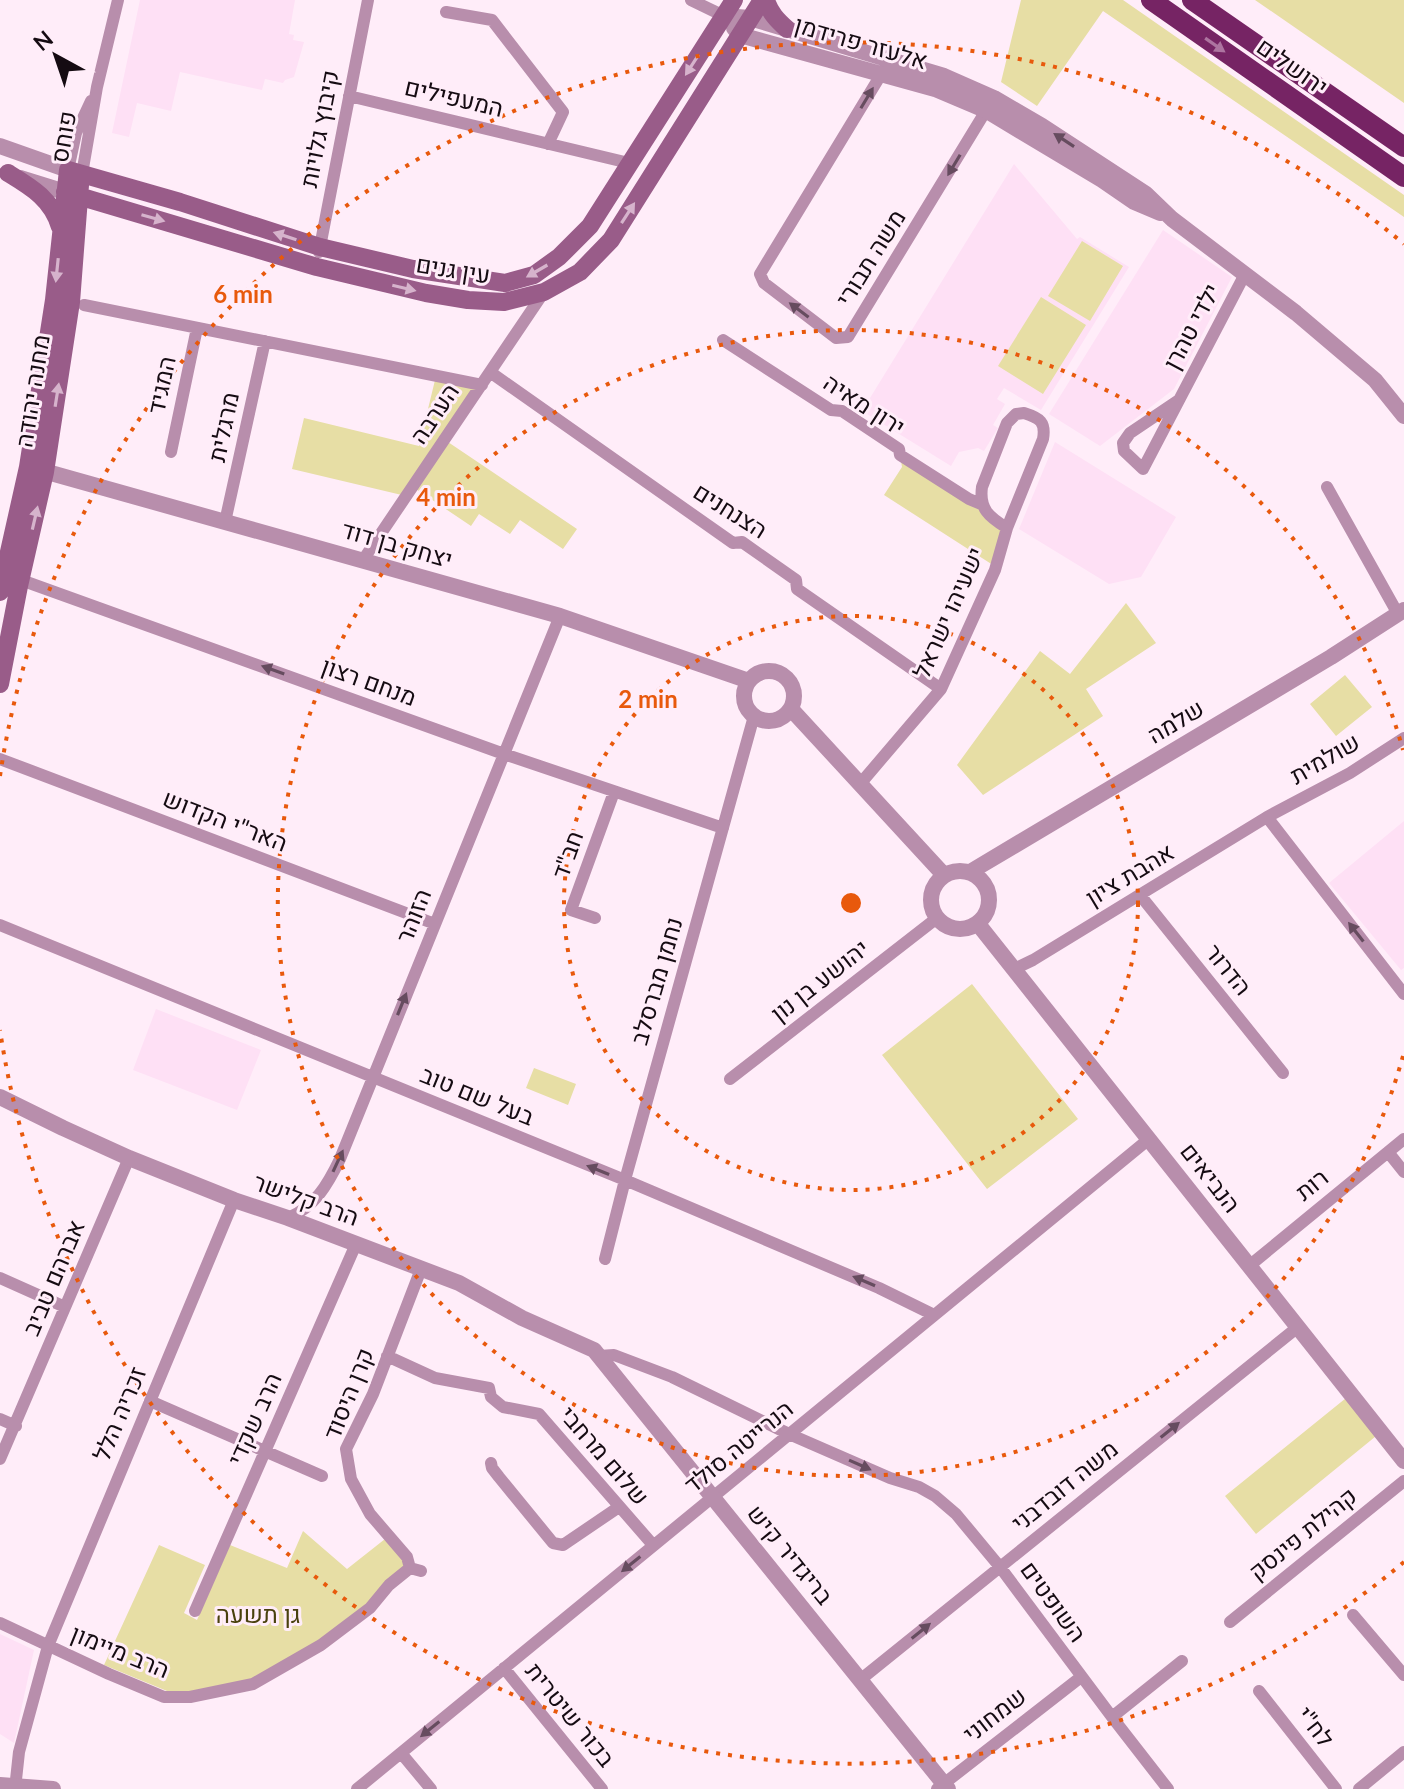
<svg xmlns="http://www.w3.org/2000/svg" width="1404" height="1789" font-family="Lato,Heebo,sans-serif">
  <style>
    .built { fill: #fee0f5 }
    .green { fill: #e7dea5 }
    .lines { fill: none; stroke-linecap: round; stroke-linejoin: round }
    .minor { stroke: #b88eac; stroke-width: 12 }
    .tertiary { stroke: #b88eac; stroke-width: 16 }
    .secondary { stroke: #995c89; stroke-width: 18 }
    .trunk { stroke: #762464; stroke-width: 20 }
    .oneway { fill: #ad74a0 }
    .oneway2 { fill: #d6b3cc }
    .oneway3 { fill: #664c5f }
    .ring { fill: none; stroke: #e8590c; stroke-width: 4; stroke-dasharray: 4 8 }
    .labels { text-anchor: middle; stroke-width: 6; stroke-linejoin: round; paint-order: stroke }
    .street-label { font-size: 24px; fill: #150b12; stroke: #ffedf9 }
    .park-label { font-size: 24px; fill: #49410d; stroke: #ffedf9 }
    .centre { fill: #e8590c; stroke: #ffedf9; stroke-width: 4 }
    .ring-label { font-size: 24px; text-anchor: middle; font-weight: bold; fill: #e8590c; stroke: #ffedf9; stroke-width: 6; stroke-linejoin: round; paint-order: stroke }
  </style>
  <rect width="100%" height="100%" fill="#ffedf9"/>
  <path class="built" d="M140 0H295L289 34 294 35 293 40 304 42 294 77 285 80 283 83 265 79 262 90 180 72 171 111 137 103 129 137 112 133Z
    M1014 164 1077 239 1080 237 1129 267 1041 410 1004 388 997 399 1005 404 993 425 998 428 984 451 978 448 959 452 951 466 862 411Z
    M1163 230 1232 277 1174 389 1100 446 1049 414Z
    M1055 442 1176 517 1141 577 1109 584 1019 529Z
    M1404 821V968L1401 970 1329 883Z
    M156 1009 261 1050 237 1110 133 1070Z
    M0 1634 34 1650 14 1743 0 1734Z"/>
  <path class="green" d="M1021 0H1123L1404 195V217L1103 11 1037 106 1001 82Z
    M1255 0H1404V103Z
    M1082 241 1123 266 1090 321 1048 296Z
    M1041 297 1086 325 1043 394 998 366Z
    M436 376 482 385 445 440 577 529 563 549 520 520 510 534 479 514 471 526 413 487 406 496 292 469 304 418 419 446Z
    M900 455 1007 528 996 567 884 495 902 467Z
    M1126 603 1156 643 1086 689 1103 716 983 795 957 765 1040 651 1070 674Z
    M1345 675 1372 707 1336 736 1310 704Z
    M972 984 1078 1119 987 1189 882 1055Z
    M534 1068 576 1084 568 1105 526 1088Z
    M1351 1394 1381 1432 1256 1534 1225 1496Z
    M303 1531 347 1569 385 1539 403 1558 406 1565 368 1604 320 1641 251 1680 188 1692 167 1691 104 1665 159 1545 205 1565 184 1613 197 1620 230 1545 287 1568Z"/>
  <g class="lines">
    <path class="minor" d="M691 0 724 16
      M446 12 492 20 563 112 548 144
      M885 68 760 274 764 283 836 338 848 337 990 104
      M349 96 629 163
      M68 170 76 133 91 101
      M82 174 97 87 118 0
      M319 252 368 0
      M84 305 482 385
      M723 340 831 410 842 411 899 449 900 455 969 499 981 504
      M490 372 733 543 742 542 796 580 797 589 941 689
      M1179 400 1130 433 1123 443 1124 451 1143 469 1245 274
      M1024 413C1040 418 1046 422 1043 439L1007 528C989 517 979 509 982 487L1007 423 1016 414Z
      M171 452 197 328
      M1327 487 1398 614
      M225 522 265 341
      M363 560 544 292
      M13 579 21 580 504 754 723 828
      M0 759 435 924
      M860 784 941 689 995 570 1007 528
      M1267 817 1404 994
      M1140 895 1283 1073
      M595 918 571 910 614 792
      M0 925 625 1180 879 1288 934 1315
      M1014 969 1033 960 1267 817 1350 773 1404 738
      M730 1079 937 918
      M1388 1152 1404 1172
      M288 1218C315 1207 328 1184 340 1159L560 616
      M605 1259 625 1180 754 716
      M1249 1266 1404 1139
      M0 1278 65 1307
      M387 1356 435 1378 489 1388 491 1397 503 1407 539 1414 653 1545
      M599 1356 614 1355 672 1377 789 1434 890 1478 919 1487 935 1496 956 1514 1000 1567 1112 1717 1168 1789
      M150 1401 322 1476
      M0 1419 16 1426
      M0 1459 129 1158
      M491 1463 492 1468 499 1477 553 1543 563 1545 619 1507
      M410 1568 407 1557 370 1514 351 1479 346 1449 373 1394 421 1269
      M195 1611 356 1244
      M1353 1615 1404 1675
      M1230 1622 1404 1481
      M0 1623 109 1674 164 1697H190L253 1684 321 1645 370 1608 389 1585 410 1568 421 1571
      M504 1668 602 1789
      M860 1680 1298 1327
      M1259 1691 1336 1789
      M1112 1717 1182 1661
      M401 1753 431 1789
      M15 1789 19 1752 48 1646 234 1200
      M357 1789 1149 1139
      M937 1789 1081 1677
      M1359 1789 1404 1752"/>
    <path class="tertiary" d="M724 16 750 18 944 76 994 98 1042 126 1146 194 1172 219 1296 313 1375 380 1404 416
      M734 28 740 35 935 89 987 111 1102 180 1134 202 1160 213
      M0 146 68 170
      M20 178 65 192
      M33 468 560 616 749 681
      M744 696a25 25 0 1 1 50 0a25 25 0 1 1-50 0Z
      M791 709 944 875
      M931 900a29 29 0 1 1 58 0a29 29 0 1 1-58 0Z
      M970 872 1331 657 1404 610
      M978 924 1404 1461
      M0 1097 63 1128 129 1158 234 1200 288 1218 459 1283 522 1318 594 1350 948 1789
      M0 1785 53 1789"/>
    <path class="secondary" d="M766 0C770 13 777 20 787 29
      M8 173C31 187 52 199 60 227
      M65 192 317 267 426 293 468 300 504 302 544 292 580 272 611 240 762 0
      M0 592 28 467 54 300 68 170 180 202 320 247 413 269 505 283 534 275 559 257 590 226 734 0
      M0 684 19 586 45 472 71 302 80 185"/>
    <path class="trunk" d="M1151 0 1404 177
      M1192 0 1404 147"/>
  </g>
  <defs><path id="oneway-solid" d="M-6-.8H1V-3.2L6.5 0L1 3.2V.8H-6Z" transform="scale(2)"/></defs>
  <use class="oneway" href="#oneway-solid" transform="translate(1215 45) rotate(35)"/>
  <g class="oneway2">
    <use href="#oneway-solid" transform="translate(692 65) rotate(123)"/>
    <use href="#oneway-solid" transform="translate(628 213) rotate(-57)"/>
    <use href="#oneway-solid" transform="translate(153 218) rotate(16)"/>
    <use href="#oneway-solid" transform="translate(285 236) rotate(-162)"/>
    <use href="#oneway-solid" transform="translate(57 270) rotate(96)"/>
    <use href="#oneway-solid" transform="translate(537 271) rotate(150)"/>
    <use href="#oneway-solid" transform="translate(404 288) rotate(13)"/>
    <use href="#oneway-solid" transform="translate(57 395) rotate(-81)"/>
    <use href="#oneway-solid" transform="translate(35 518) rotate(-77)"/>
  </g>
  <g class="oneway3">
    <use href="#oneway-solid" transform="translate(867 98) rotate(-59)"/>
    <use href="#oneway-solid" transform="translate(1064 140) rotate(-147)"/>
    <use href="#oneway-solid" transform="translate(954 165) rotate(121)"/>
    <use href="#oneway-solid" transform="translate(799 310) rotate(-143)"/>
    <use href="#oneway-solid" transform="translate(273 670) rotate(-160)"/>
    <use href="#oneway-solid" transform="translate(1356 932) rotate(-128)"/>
    <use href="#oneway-solid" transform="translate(402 1004) rotate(-68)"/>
    <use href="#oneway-solid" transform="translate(338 1161) rotate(-65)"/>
    <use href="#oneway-solid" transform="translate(598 1170) rotate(-158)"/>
    <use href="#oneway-solid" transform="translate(864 1281) rotate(-157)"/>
    <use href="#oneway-solid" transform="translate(1170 1430) rotate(-39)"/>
    <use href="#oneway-solid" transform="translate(860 1465) rotate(24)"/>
    <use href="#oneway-solid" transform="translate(631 1564) rotate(141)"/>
    <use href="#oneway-solid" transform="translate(921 1631) rotate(-39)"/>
    <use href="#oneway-solid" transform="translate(430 1729) rotate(141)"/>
  </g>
  <g class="ring">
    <circle cx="851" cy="903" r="287"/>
    <path d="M1403 1056A573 573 0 1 1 1403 750"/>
    <path d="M1404 1562A860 860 0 0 1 0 1030M0 776A860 860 0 0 1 1404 244"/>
  </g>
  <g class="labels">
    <g class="street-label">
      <text transform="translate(861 43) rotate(16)" y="8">אלעזר פרידמן</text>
      <text transform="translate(1292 67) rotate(35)" y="8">ירושלים</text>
      <text transform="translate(454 98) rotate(13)" y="8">המעפילים</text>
      <text transform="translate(320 129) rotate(-79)" y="8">קיבוץ גלויות</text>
      <text transform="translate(64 137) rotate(-80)" y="8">פוחס</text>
      <text transform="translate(871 258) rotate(-58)" y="8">משה תבורי</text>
      <text transform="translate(453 270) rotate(9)" y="8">עין גנים</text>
      <text transform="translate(1192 327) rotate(-62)" y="8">ילדי טהרן</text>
      <text transform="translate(162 385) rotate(-78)" y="8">המגיד</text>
      <text transform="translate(33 391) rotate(-81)" y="8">מחנה יהודה</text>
      <text transform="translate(864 405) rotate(33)" y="8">ירון מאיה</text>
      <text transform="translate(435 414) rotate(-56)" y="8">הערבה</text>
      <text transform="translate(224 427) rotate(-78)" y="8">מרגלית</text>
      <text transform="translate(730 511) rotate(32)" y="8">הצנחנים</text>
      <text transform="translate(397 545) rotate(16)" y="8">יצחק בן דוד</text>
      <text transform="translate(949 613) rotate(-66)" y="8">ישעיהו ישראל</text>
      <text transform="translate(369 682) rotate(20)" y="8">מנחם רצון</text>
      <text transform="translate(1176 722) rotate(-31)" y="8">שלמה</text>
      <text transform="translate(1325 759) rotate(-30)" y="8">שולמית</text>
      <text transform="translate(225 821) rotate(21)" y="8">האר"י הקדוש</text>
      <text transform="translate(568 855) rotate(-70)" y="8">חב"ד</text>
      <text transform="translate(1130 875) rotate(-31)" y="8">אהבת ציון</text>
      <text transform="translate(414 916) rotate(-68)" y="8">הזוהר</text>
      <text transform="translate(1228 970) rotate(51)" y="8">הדרור</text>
      <text transform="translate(657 981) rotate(-74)" y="8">נחמן מברסלב</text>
      <text transform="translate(820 981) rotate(-38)" y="8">יהושע בן נון</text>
      <text transform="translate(477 1096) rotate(22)" y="8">בעל שם טוב</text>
      <text transform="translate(1210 1178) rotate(52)" y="8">הנביאים</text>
      <text transform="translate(1312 1185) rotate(-39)" y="8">רות</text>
      <text transform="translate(306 1200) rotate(20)" y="8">הרב קלישר</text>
      <text transform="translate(54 1278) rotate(-67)" y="8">אברהם טביב</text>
      <text transform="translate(349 1394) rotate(-68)" y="8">קרן היסוד</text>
      <text transform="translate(120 1414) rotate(-67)" y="8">זכריה הלל</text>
      <text transform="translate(255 1419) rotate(-66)" y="8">הרב שקדי</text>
      <text transform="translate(739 1447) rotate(-39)" y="8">הנרייטה סולד</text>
      <text transform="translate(604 1456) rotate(49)" y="8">שלום מרחבי</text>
      <text transform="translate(1065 1486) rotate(-39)" y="8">משה דובדבני</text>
      <text transform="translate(1303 1534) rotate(-39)" y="8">קהילת פינסק</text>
      <text transform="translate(790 1555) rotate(51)" y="8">בריגדיר קיש</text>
      <text transform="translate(1053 1602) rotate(54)" y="8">השופטים</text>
      <text transform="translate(120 1652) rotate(22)" y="8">הרב מיימון</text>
      <text transform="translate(570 1715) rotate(51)" y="8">בכור שיטרית</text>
      <text transform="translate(995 1715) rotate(-38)" y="8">שמחוני</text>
      <text transform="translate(1315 1727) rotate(52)" y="8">לח"י</text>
    </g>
    <g class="park-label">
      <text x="258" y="1623">גן תשעה</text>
    </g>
  </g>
  <circle cx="851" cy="903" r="12" class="centre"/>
  <g class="ring-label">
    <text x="243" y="303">6 min</text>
    <text x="446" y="506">4 min</text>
    <text x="648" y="708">2 min</text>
  </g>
  <g transform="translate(56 56) rotate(320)" stroke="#ffedf9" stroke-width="6" paint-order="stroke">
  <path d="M0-6L14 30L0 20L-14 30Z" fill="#150b12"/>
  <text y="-12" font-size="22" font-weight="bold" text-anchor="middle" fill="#150b12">N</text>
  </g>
</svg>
